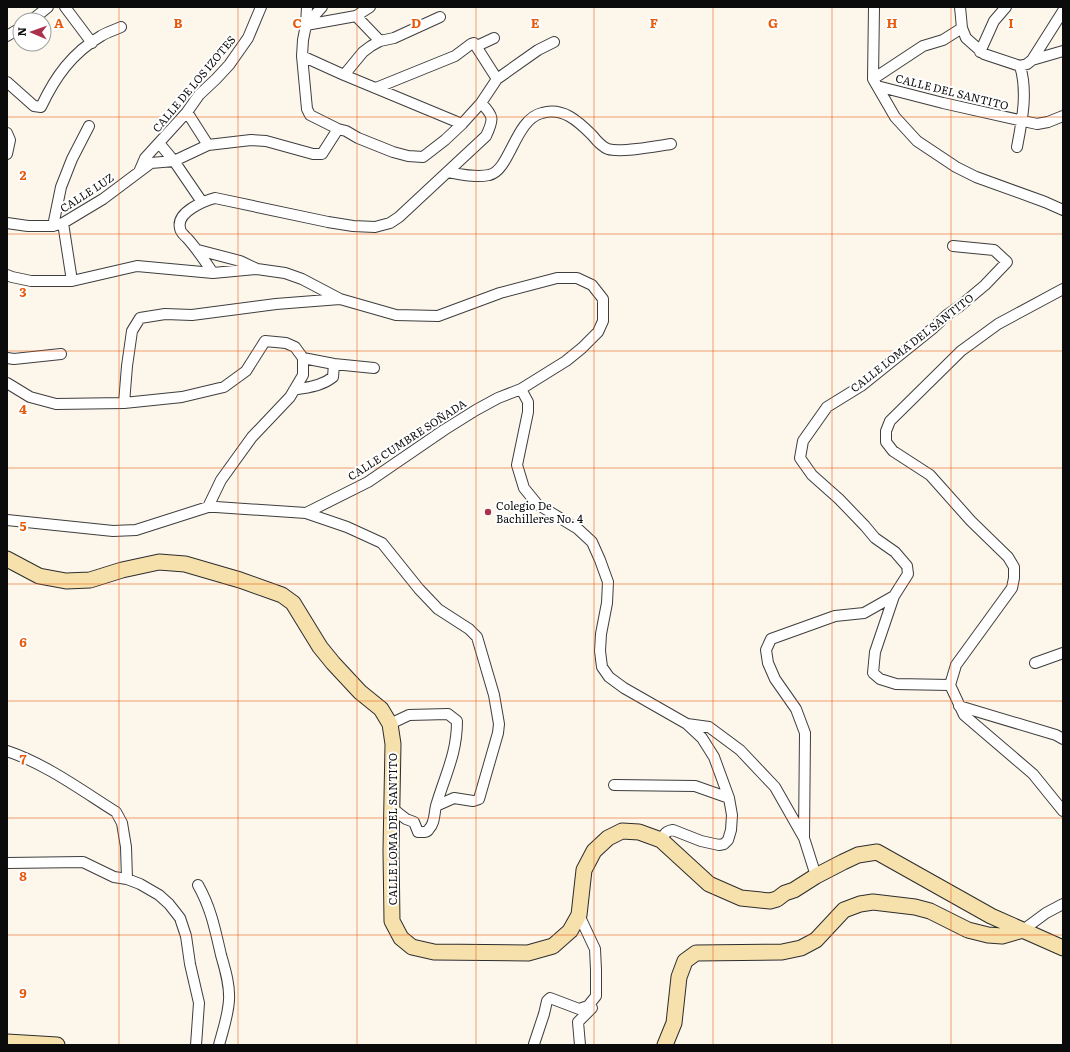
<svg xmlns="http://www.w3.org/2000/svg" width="1070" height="1052" font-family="Literata,serif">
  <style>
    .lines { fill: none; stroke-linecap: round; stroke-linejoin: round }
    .street-casing { stroke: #3e3e3e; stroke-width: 12 }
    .secondary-casing { stroke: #2d2d2d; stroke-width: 17 }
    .street { stroke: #fff; stroke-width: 10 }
    .secondary { stroke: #f6e1ad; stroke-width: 15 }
    .grid { fill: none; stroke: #e8590c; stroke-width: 1; stroke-opacity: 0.55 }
    .poi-dot { fill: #ab324e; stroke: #fff; stroke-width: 1.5 }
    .labels { text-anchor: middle; stroke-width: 4; stroke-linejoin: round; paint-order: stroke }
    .street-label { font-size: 11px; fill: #0b0b0b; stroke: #fff }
    .poi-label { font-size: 11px; fill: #0b0b0b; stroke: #fff; text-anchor: start }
    .grid-label { font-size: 13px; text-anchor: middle; font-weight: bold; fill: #e8590c; stroke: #fff; stroke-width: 4; stroke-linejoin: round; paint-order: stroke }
  </style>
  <rect width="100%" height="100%" fill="#fdf6eb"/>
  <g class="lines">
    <g class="street-casing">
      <path id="street" d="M65 7 92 43
        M307 7 306 25 303 40 302 56 307 109 310 115 338 129 346 131 358 138 393 152 408 156 423 157 445 140 462 124 481 103 497 79 538 50 554 42
        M874 7 873 79 895 117 917 141 956 167 976 177 1045 202 1063 210
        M960 7 962 28 966 38 984 54 1020 66 1027 64 1032 60 1063 51
        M356 16 380 41
        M32 20 48 7
        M306 25 356 16 370 7
        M306 25 322 7
        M7 36 20 28
        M477 46 494 38
        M980 52 994 21 1006 7
        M302 56 344 75 462 124
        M1032 60 1063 11
        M344 75 363 52 371 46 380 41 394 38 440 17
        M873 79 923 46 943 40 962 28
        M7 82 34 106 41 107C55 77 72 53 101 36 107 32 115 30 121 27
        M877 86 943 103 1037 124 1048 122 1063 116
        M376 88 455 56 471 44 474 43 497 79
        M187 112 208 145
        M7 133 10 140 7 154
        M159 143 174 161 202 202
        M1017 147C1022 121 1028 92 1020 66
        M139 172 145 158 187 112 199 95 216 79 229 65 248 38 261 7
        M447 172C460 174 475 178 489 175 510 171 515 119 542 113 563 107 578 121 592 135 596 140 602 147 608 149 621 153 657 146 671 144
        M7 223 28 226H53L63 223 103 199 151 163 174 161 208 145 251 140 266 141 313 154H322L338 129
        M63 223 72 281
        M53 226 61 187 72 159 89 126
        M198 250 240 261 257 269 285 273 302 279 340 299 396 315 438 316 500 293 557 278H577L592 285 603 299V321L598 332 582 348 566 361 521 389 498 398 476 410 444 430 368 482 306 513
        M213 273C205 261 197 249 187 238 184 235 180 232 180 228 176 212 204 201 215 198L328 222 353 226 375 227 390 223 399 217 486 136C494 119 494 116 481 103
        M7 275 12 277 31 281H72L137 266 213 273 257 269
        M1063 289 998 324 961 351 890 421 886 431V442L893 451 930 475 971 521 1008 557 1014 567V578L1012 588 956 665 950 685 964 715 1033 774 1063 811
        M7 358 14 359 61 354
        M303 358 334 364 374 368
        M7 383 30 397 56 404 124 403 182 397 224 387 246 371 265 341 286 343 295 347 303 358V375L290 397 252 437 221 480 208 507
        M521 389 528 402V412L517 465 524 488 537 504 578 529 592 542 600 560 608 582 607 603 601 634 600 651 602 667 609 677 624 688 687 724 702 738 714 757 729 798 732 815 731 830 728 840 724 844 719 845 701 841 673 830C666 831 664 834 661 840
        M294 390C308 387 322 386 333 377L334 364
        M124 403 127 366 132 331 140 318 165 314 192 315 276 304 340 299
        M7 520 113 531 136 530 208 507H216L306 513 347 527 382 543 419 589 438 609 469 629 477 637 494 695 499 724 498 733 479 799 473 801 454 798 436 806
        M894 596 875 652 873 673 880 679 896 684 950 685
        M1035 663 1063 653
        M959 706 1056 735 1063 739
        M390 724 409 715 448 714 457 721C457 754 445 775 436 806 434 814 435 823 429 829 427 833 422 832 418 832L414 822 406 819 397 812 392 811
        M687 724 709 727 740 750 775 787 804 838
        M7 751C46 764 81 790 116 812L122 823 126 847 127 879
        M614 785 695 786 729 798
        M7 863 83 862 114 877 127 879 140 884 159 895 169 904 180 918 186 936 190 964 199 1003 196 1045
        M816 876 804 838 805 733 796 709 775 679 768 663 766 650 771 639 835 616 864 613 894 596 908 574 907 566 895 552 875 538 865 526 839 499 812 475 800 458 803 441 827 407 861 386 932 329 947 315 960 306 985 285 1007 262 994 250 953 246
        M198 885C211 908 215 929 221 955 225 969 230 985 229 1000 228 1016 223 1030 219 1045
        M1023 930 1046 913 1063 904
        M534 1044 544 1014 547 1001 550 998 579 1009 588 1006 596 996V970L595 949 579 915
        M580 1045 578 1022 592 1008 588 1006"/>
    </g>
    <g class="secondary-casing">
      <path id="secondary" d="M7 559 39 576 66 581 90 580 122 570 159 562 185 564 240 580 282 595 293 603 320 647 333 663 360 692 381 709 390 724 393 744 391 851 392 921 401 938 412 947 434 952 528 953 553 946 570 931 579 915 584 870 594 851 608 838 622 831 639 832 661 840 709 884 741 898 770 901 777 899 785 893 794 890 816 876 843 862 858 855 877 852 991 916 1063 948
        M7 1042 57 1045
        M665 1045 674 1023 679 977 685 961 696 953 782 952 801 948 816 940 844 910 860 904 873 902 915 907 930 911 968 930 988 935 1002 936 1023 930"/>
    </g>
    <use href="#street" class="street"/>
    <use href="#secondary" class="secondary"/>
  </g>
  <path class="grid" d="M119 7V1045M238 7V1045M357 7V1045M476 7V1045M594 7V1045M713 7V1045M832 7V1045M951 7V1045M7 117H1063M7 234H1063M7 351H1063M7 468H1063M7 584H1063M7 701H1063M7 818H1063M7 935H1063"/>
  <circle class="poi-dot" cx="488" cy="512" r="4"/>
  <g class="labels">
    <g class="street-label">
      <text transform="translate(194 84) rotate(-50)" y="4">CALLE DE LOS IZOTES</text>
      <text transform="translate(952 92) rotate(14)" y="4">CALLE DEL SANTITO</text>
      <text transform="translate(87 193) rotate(-33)" y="4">CALLE LUZ</text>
      <text transform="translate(912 343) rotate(-38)" y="4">CALLE LOMA DEL SANTITO</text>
      <text transform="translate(407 440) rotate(-33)" y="4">CALLE CUMBRE SOÑADA</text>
      <text transform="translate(393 829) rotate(-90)" y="4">CALLE LOMA DEL SANTITO</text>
    </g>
    <g class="poi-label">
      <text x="496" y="510">Colegio De<tspan x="496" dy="13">Bachilleres No. 4</tspan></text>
    </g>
  </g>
  <g class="grid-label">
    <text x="59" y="28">A</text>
    <text x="178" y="28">B</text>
    <text x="297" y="28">C</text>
    <text x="416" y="28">D</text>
    <text x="535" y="28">E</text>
    <text x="654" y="28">F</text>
    <text x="773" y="28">G</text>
    <text x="892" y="28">H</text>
    <text x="1011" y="28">I</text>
    <text x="23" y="180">2</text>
    <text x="23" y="297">3</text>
    <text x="23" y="414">4</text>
    <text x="23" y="531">5</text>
    <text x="23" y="647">6</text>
    <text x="23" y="764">7</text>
    <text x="23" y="881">8</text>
    <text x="23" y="998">9</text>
  </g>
  <rect width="1070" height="1052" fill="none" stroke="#0b0b0b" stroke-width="16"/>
  <g transform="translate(32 32) rotate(272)"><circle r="19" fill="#ffffff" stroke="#9d9d9d"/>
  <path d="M0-3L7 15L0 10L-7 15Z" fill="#ab324e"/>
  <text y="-6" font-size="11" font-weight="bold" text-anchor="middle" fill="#0b0b0b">N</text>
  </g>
</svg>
